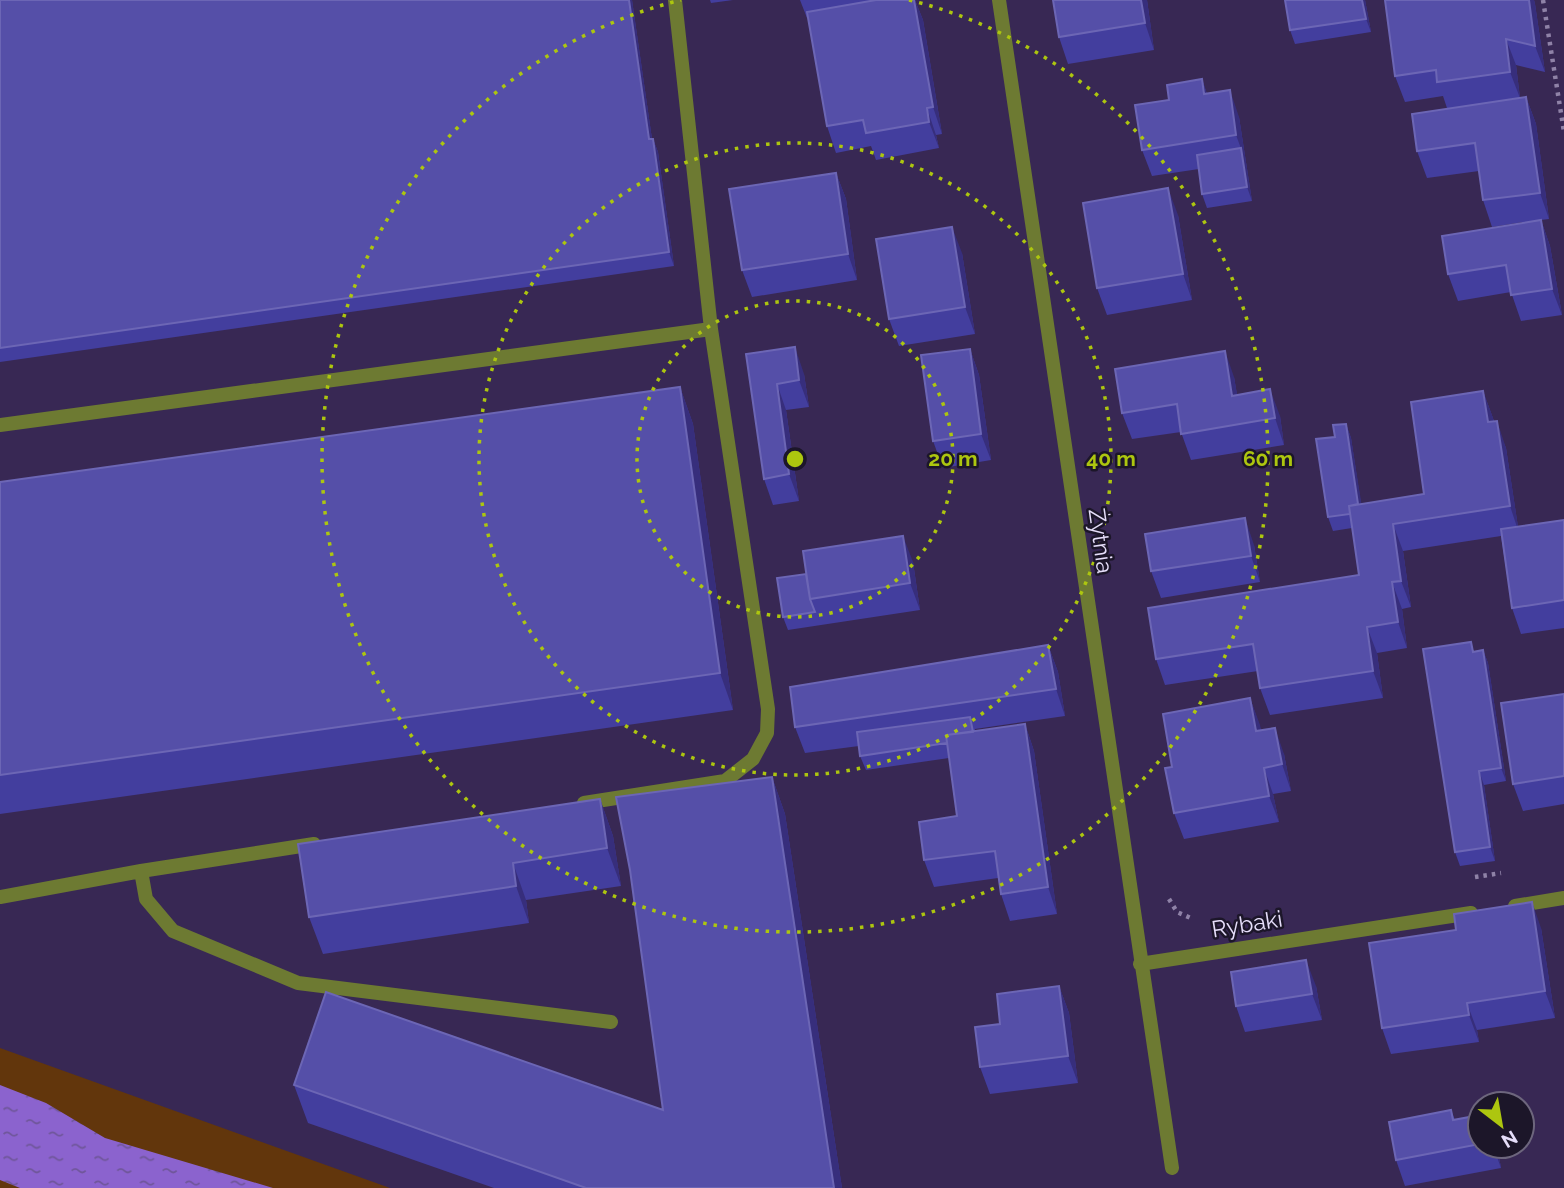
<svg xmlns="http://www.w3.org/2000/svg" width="1564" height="1188" font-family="Raleway,sans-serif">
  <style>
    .grass { fill: #62360c }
    .water { fill: url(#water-ripples) }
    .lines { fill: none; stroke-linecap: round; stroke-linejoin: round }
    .path { stroke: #8f82a7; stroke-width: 4.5; stroke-dasharray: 3.5 5; stroke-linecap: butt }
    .service { stroke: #6d7a32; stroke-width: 14 }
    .minor { stroke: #6d7a32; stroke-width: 14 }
    .wall { fill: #433e9e }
    .shaded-wall { fill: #372e7c }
    .building { fill: #554fa8; stroke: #6c66b5; stroke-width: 2 }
    .ring { fill: none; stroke: #adc60f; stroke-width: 3.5; stroke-dasharray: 3.5 7 }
    .labels { text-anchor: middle; stroke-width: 5; stroke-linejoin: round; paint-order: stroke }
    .street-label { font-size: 23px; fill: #e6defa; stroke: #1c1629 }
    .centre { fill: #adc60f; stroke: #1c1629; stroke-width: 3.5 }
    .ring-label { font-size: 21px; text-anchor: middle; font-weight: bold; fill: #adc60f; stroke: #1c1629; stroke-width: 5; stroke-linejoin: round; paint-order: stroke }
  </style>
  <defs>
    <pattern id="water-ripples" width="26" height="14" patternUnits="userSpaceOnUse" patternTransform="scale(1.75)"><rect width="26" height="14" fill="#8b63ce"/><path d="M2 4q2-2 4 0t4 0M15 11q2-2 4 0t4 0" fill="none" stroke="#6f569a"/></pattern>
  </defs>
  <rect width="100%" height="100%" fill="#382854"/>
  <path class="grass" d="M0 1048 390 1188H0Z"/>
  <path class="water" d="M0 1085 46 1103 105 1138 273 1188H20L0 1180Z"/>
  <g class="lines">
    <path class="path" d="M1543 0 1564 132
      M1475 877 1501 873
      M1169 899 1177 912 1193 919"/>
    <path class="service" d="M0 425 711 329
      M584 803 725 781 753 759 767 733 768 709 711 329 675 0
      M141 871 146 899 173 931 298 983 611 1022
      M0 897 141 871 314 844"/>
    <path class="minor" d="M999 0 1172 1168
      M1515 906 1564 898
      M1140 964 1471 913"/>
  </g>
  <path class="wall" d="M0 0H632L652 139H653L658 152 674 266 0 362Z
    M710 0H733L711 3Z
    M800 0H915L923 20 942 134 936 135 939 148 876 160 871 146 836 153 827 126 808 18H807Z
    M1053 0H1147L1154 50 1068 64 1059 37Z
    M1365 0 1371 32 1295 44 1290 30Z
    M1385 0H1534L1535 4 1545 72 1516 65 1520 98 1526 97 1536 124 1549 219 1541 220 1550 246 1562 315 1521 321 1511 292 1458 301 1448 274 1523 222 1492 227 1483 200 1479 171 1427 178 1417 151 1447 108 1443 96 1405 102 1395 76Z
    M1202 79 1207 94 1239 117 1252 201 1207 208 1202 194 1199 169 1152 176 1142 150 1169 100Z
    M836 173 846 199 857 280 752 297 742 270Z
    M1178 215 1192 300 1107 315 1097 288Z
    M962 253 975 334 899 346 889 319Z
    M970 349 979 375 991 460 943 468 933 441Z
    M746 354 804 374 809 407 786 410 799 501 773 505 764 479Z
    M1234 377 1237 395 1280 416 1284 445 1191 460 1181 432 1132 439 1122 413Z
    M680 387 693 424 733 710 0 814V482Z
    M1483 391 1494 421 1506 448 1518 527 1564 520V628L1521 634 1512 608 1501 536 1403 551 1411 607 1402 609 1407 648 1377 653 1383 698 1270 715 1260 688 1258 671 1165 685 1156 659 1359 575 1352 528 1333 531 1328 517 1335 437 1346 424 1351 438 1361 504 1424 494Z
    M1254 545 1260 582 1161 598 1151 571Z
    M913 562 920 610 788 630 783 617 777 578Z
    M1048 645 1058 672 1065 716 975 729V731L1025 724 1034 751 1057 914 1010 921 1001 894 998 878 934 887 924 860 957 816 949 758 866 770 860 756 859 746 805 753 795 727Z
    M1483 650 1488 663 1506 781 1484 785 1495 861 1460 866 1455 852 1474 651Z
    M1564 694V804L1523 811 1513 784Z
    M1250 698 1261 730 1284 754 1291 791 1273 794 1279 822 1184 839 1174 813 1172 767Z
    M772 777 785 814 842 1188H494L308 1123 294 1085 663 1110Z
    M600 799 613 836 621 886 526 900 529 923 323 954 309 917Z
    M1541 928 1555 1018 1477 1030 1479 1042 1391 1054 1382 1028Z
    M1059 986 1069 1013 1078 1083 990 1094 980 1067Z
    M1316 986 1322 1020 1245 1032 1236 1006Z
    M1451 1110 1455 1120 1480 1115V1146H1497L1501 1168 1405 1186 1396 1160Z"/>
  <path class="shaded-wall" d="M629 0H632L654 153 649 139Z
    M914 0H915L923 20 942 134 933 107Z
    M1141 0H1147L1154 50 1145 23Z
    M1362 0H1365L1371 32 1366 19Z
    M1529 0H1534L1535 4 1545 72 1535 46Z
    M1506 39 1516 65 1520 98 1510 72Z
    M1202 79 1211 106 1204 94Z
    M1230 90 1239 117 1246 162 1236 135Z
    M1526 97 1536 124 1549 219 1540 193Z
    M927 108 936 135 939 148 929 122Z
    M653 139 658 152 674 266 669 252Z
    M1241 148 1246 162 1252 201 1247 187Z
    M836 173 846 199 857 280 848 254Z
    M1168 188 1178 215 1192 300 1183 274Z
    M1541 220 1550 246 1562 315 1552 289Z
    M952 227 962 253 975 334 965 307Z
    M795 347 804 374 809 407 799 380Z
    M970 349 979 375 991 460 981 434Z
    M1225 351 1234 377 1242 422 1232 396Z
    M777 384 786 410 799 501 789 474Z
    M680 387 693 424 733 710 720 673Z
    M1270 389 1280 416 1284 445 1275 418Z
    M1483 391 1493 418 1498 449 1488 422Z
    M1497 421 1506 448 1519 533 1510 506Z
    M1346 424 1351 438 1365 526 1360 513Z
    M1245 518 1254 545 1260 582 1251 556Z
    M1393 524 1403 551 1411 607 1401 581Z
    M903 536 913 562 920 610 910 583Z
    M1392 582 1402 609 1407 648 1398 622Z
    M1367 627 1377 653 1383 698 1373 671Z
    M1048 645 1058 672 1065 716 1056 689Z
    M1483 650 1488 663 1506 781 1501 768Z
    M1250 698 1260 725 1266 757 1256 731Z
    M1025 724 1034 751 1057 914 1048 887Z
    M1275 728 1284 754 1291 791 1282 764Z
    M1264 768 1273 794 1279 822 1269 796Z
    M1479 771 1484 785 1495 861 1490 847Z
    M772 777 785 814 842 1188H834Z
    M600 799 613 836 621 886 607 848Z
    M513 863 526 900 529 923 516 886Z
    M1532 902 1541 928 1555 1018 1545 991Z
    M1306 960 1316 986 1322 1020 1312 994Z
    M1059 986 1069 1013 1078 1083 1068 1056Z
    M1467 1003 1477 1030 1479 1042 1469 1015Z
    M1493 1146H1497L1501 1168Z"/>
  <path class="building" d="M0 0H629L649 139H653L669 252 0 348Z
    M876 0H914L933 107 927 108 929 122 866 133 863 120 827 126 807 12Z
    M1053 0H1141L1145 23 1059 37Z
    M1285 0H1362L1366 19 1290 30Z
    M1385 0H1529L1535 46 1506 39 1510 72 1437 82 1436 70 1395 76Z
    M1202 79 1204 94 1230 90 1236 135 1142 150 1135 105 1169 100 1167 85Z
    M1526 97 1540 193 1483 200 1475 143 1417 151 1412 114Z
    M1241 148 1247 187 1202 194 1197 155Z
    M836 173 848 254 742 270 729 189Z
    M1168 188 1183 274 1097 288 1083 203Z
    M1541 220 1552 289 1511 295 1506 265 1448 274 1442 236Z
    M952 227 965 307 889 319 876 239Z
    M795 347 799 380 777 384 789 474 764 479 746 354Z
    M970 349 981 434 933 441 921 355Z
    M1225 351 1232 396 1270 389 1275 418 1181 434 1177 404 1122 413 1115 369Z
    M680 387 720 673 0 775V482Z
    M1483 391 1488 422 1497 421 1510 506 1393 524 1401 581 1392 582 1398 622 1367 627 1373 671 1260 688 1253 644 1156 659 1148 608 1359 575 1349 506 1424 494 1411 402Z
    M1346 424 1358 504 1349 506 1350 514 1328 517 1316 439 1335 437 1333 425Z
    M1245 518 1251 556 1151 571 1145 534Z
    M1564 520V600L1512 608 1501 529Z
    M903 536 910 583 810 599 803 551Z
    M806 574 810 599 815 612 783 617 777 578Z
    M1471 642 1473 652 1483 650 1501 768 1479 771 1490 847 1455 852 1423 649Z
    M1048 645 1056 689 795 727 790 687Z
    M1564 694V776L1513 784 1501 703Z
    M1250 698 1256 731 1275 728 1282 764 1264 768 1269 796 1174 813 1165 768 1172 767 1163 714Z
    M970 717 973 732 946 735 947 743 860 756 857 732Z
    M1025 724 1048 887 1001 894 995 851 924 860 919 822 957 816 946 735Z
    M772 777 834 1188H586L294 1085 326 992 663 1110 630 870 616 797Z
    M600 799 607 848 513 863 516 886 309 917 298 844Z
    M1532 902 1545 991 1467 1003 1469 1015 1382 1028 1369 943 1456 930 1454 914Z
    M1306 960 1312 994 1236 1006 1231 972Z
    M1059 986 1068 1056 980 1067 975 1027 1000 1024 997 994Z
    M1451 1110 1453 1120 1480 1115V1144L1396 1160 1389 1122Z"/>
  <g class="ring">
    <circle cx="795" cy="459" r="158"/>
    <circle cx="795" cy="459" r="316"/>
    <path d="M909 0A473 473 0 1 1 681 0"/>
  </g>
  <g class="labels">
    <g class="street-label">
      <text transform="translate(1101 541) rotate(82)" y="8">Żytnia</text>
      <text transform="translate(1247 924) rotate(-9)" y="8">Rybaki</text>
    </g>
  </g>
  <circle cx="795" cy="459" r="10" class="centre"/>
  <g class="ring-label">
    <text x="953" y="466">20 m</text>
    <text x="1111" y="466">40 m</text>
    <text x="1268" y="466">60 m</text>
  </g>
  <g transform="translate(1501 1125) rotate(149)"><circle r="33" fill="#1c1629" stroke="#6d667d" stroke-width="2"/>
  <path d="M0-5L12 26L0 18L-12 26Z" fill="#adc60f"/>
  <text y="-10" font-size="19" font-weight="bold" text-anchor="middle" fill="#e6defa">N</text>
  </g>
</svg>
